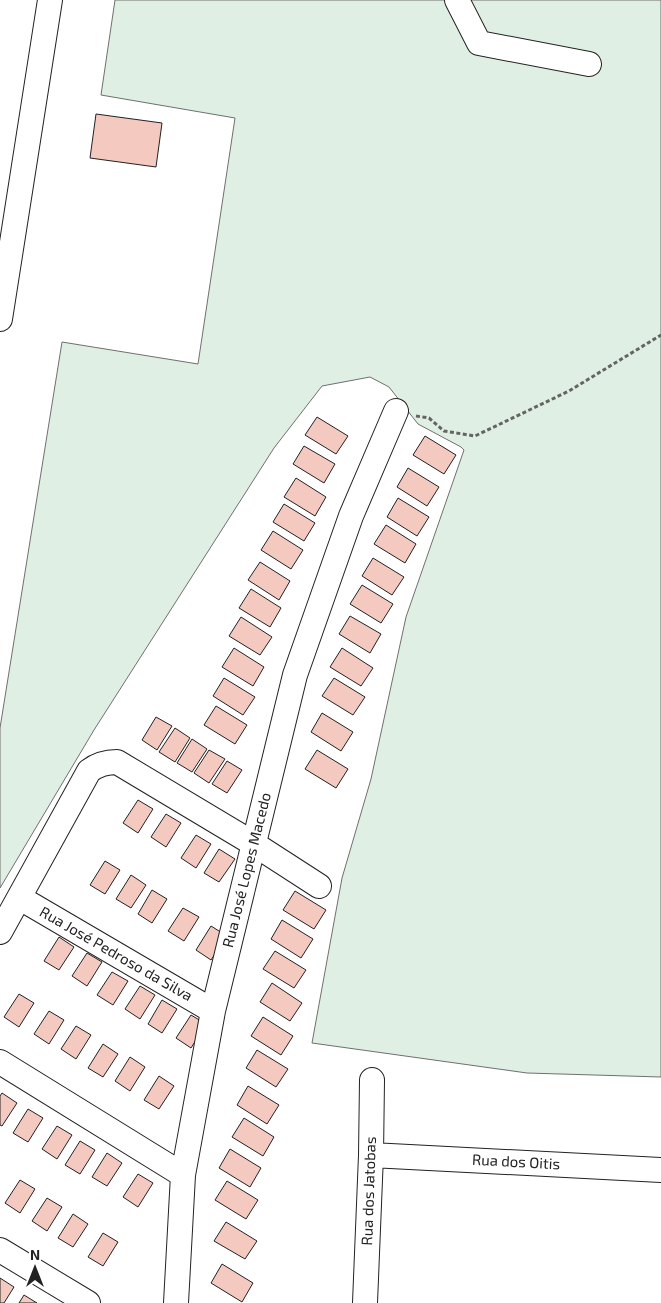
<svg xmlns="http://www.w3.org/2000/svg" width="661" height="1303" font-family="'Exo 2',sans-serif">
  <style>
    .green { fill: #e0efe3; stroke: #6f6f6f }
    .building { fill: #f3c9c0; stroke: #222 }
    .lines { fill: none; stroke-linecap: round; stroke-linejoin: round }
    .minor-casing { stroke: #222; stroke-width: 26 }
    .path { stroke: #646464; stroke-width: 3; stroke-dasharray: 4 2.5; stroke-linecap: butt }
    .minor { stroke: #fff; stroke-width: 24 }
    .labels { text-anchor: middle; stroke-width: 4; stroke-linejoin: round; paint-order: stroke }
    .street-label { font-size: 15px; fill: #222; stroke: #fff }
  </style>
  <rect width="100%" height="100%" fill="#fff"/>
  <path class="green" d="M115 0H661V1077L527 1073 312 1043 342 878 371 779 406 617 464 450 461 447 418 424 389 387 370 377 322 386 274 448 94 730 0 888V728L62 342 198 364 235 118 101 95Z"/>
  <path class="building" d="M96 114 162 123 156 167 90 158Z
    M317 417 348 436 336 454 305 435Z
    M425 436 456 455 444 474 413 455Z
    M304 446 335 464 324 483 293 464Z
    M408 468 439 487 427 506 397 487Z
    M296 478 326 497 315 516 284 497Z
    M398 498 429 517 417 536 387 517Z
    M284 504 315 523 304 541 273 522Z
    M386 525 416 544 405 563 374 544Z
    M273 531 303 550 291 569 261 550Z
    M373 558 404 577 392 595 362 576Z
    M260 562 290 581 279 600 248 580Z
    M362 585 393 604 381 623 350 604Z
    M251 589 281 608 270 627 239 608Z
    M350 616 381 634 370 653 339 634Z
    M241 617 272 637 260 655 229 636Z
    M234 648 264 667 253 686 222 667Z
    M342 648 373 668 361 686 330 667Z
    M224 678 255 697 243 715 213 696Z
    M334 678 365 697 353 715 322 696Z
    M216 706 247 725 235 744 204 725Z
    M322 713 353 732 341 751 311 732Z
    M156 717 172 726 157 750 142 740Z
    M175 728 190 738 175 762 159 752Z
    M192 739 207 749 192 772 177 763Z
    M209 750 225 759 209 783 194 773Z
    M317 750 348 769 336 788 305 769Z
    M227 761 242 770 227 793 212 784Z
    M138 800 153 809 138 833 123 823Z
    M166 814 181 823 166 847 151 837Z
    M196 835 211 844 196 868 181 858Z
    M219 849 235 859 219 882 204 873Z
    M105 861 120 870 105 894 90 885Z
    M131 875 146 885 131 908 116 899Z
    M152 890 167 899 152 923 138 914Z
    M295 891 326 910 314 929 283 910Z
    M183 908 199 917 184 941 168 931Z
    M282 920 313 939 301 958 271 939Z
    M211 926 227 936 211 960 196 950Z
    M59 937 74 947 59 970 44 961Z
    M275 951 306 970 294 988 263 969Z
    M87 953 102 962 87 986 72 976Z
    M112 972 128 981 113 1005 97 995Z
    M272 983 302 1003 290 1021 260 1002Z
    M140 986 155 995 140 1019 125 1009Z
    M19 994 34 1003 19 1027 4 1017Z
    M162 1000 177 1009 162 1033 148 1024Z
    M49 1011 64 1020 49 1044 34 1034Z
    M191 1015 206 1024 191 1048 176 1038Z
    M263 1017 293 1036 281 1055 251 1036Z
    M76 1026 91 1035 76 1059 61 1049Z
    M103 1044 118 1054 103 1077 88 1068Z
    M257 1050 288 1069 276 1087 246 1068Z
    M130 1057 145 1067 130 1091 115 1081Z
    M159 1076 174 1086 159 1109 144 1100Z
    M248 1086 279 1105 267 1124 237 1105Z
    M2 1093 17 1103 2 1126 0 1125V1096Z
    M28 1109 43 1118 28 1142 13 1133Z
    M244 1118 274 1137 263 1156 232 1137Z
    M57 1126 72 1135 57 1159 42 1149Z
    M80 1141 95 1150 80 1174 65 1165Z
    M230 1149 261 1168 250 1187 219 1168Z
    M107 1153 122 1163 107 1186 92 1177Z
    M138 1174 153 1183 138 1207 123 1197Z
    M20 1180 35 1189 20 1213 5 1203Z
    M227 1181 258 1200 246 1219 215 1200Z
    M47 1198 62 1207 47 1231 32 1221Z
    M73 1214 88 1224 73 1247 58 1238Z
    M226 1222 257 1241 245 1259 214 1241Z
    M103 1233 118 1242 103 1266 88 1257Z
    M222 1264 253 1283 242 1302 211 1283Z
    M0 1278 14 1287 4 1303H0Z
    M24 1295 37 1303H19Z"/>
  <g class="lines">
    <g class="minor-casing">
      <path id="minor" d="M457 0 479 43 589 64
        M0 319 50 0
        M20 898 213 1011
        M0 932 89 771C98 764 106 762 117 762L254 844 319 886
        M0 1062 183 1175
        M371 1155 661 1170
        M0 1250 88 1303
        M176 1303 183 1175 213 1011 295 675 351 516 396 411
        M365 1303 371 1155 372 1080"/>
    </g>
    <path class="path" d="M416 416 429 418 444 431 475 436 569 391 661 335"/>
    <use href="#minor" class="minor"/>
  </g>
  <g class="labels">
    <g class="street-label">
      <text transform="translate(247 870) rotate(-76)" y="5">Rua José Lopes Macedo</text>
      <text transform="translate(116 954) rotate(30)" y="5">Rua José Pedroso da Silva</text>
      <text transform="translate(516 1162) rotate(3)" y="5">Rua dos Oitis</text>
      <text transform="translate(369 1191) rotate(-88)" y="5">Rua dos Jatobas</text>
    </g>
  </g>
  <g transform="translate(35 1268)" stroke="#ffffff" stroke-width="4" paint-order="stroke">
  <path d="M0-4L9 19L0 12L-9 19Z" fill="#222222"/>
  <text y="-8" font-size="14" font-weight="bold" text-anchor="middle" fill="#222222">N</text>
  </g>
</svg>
